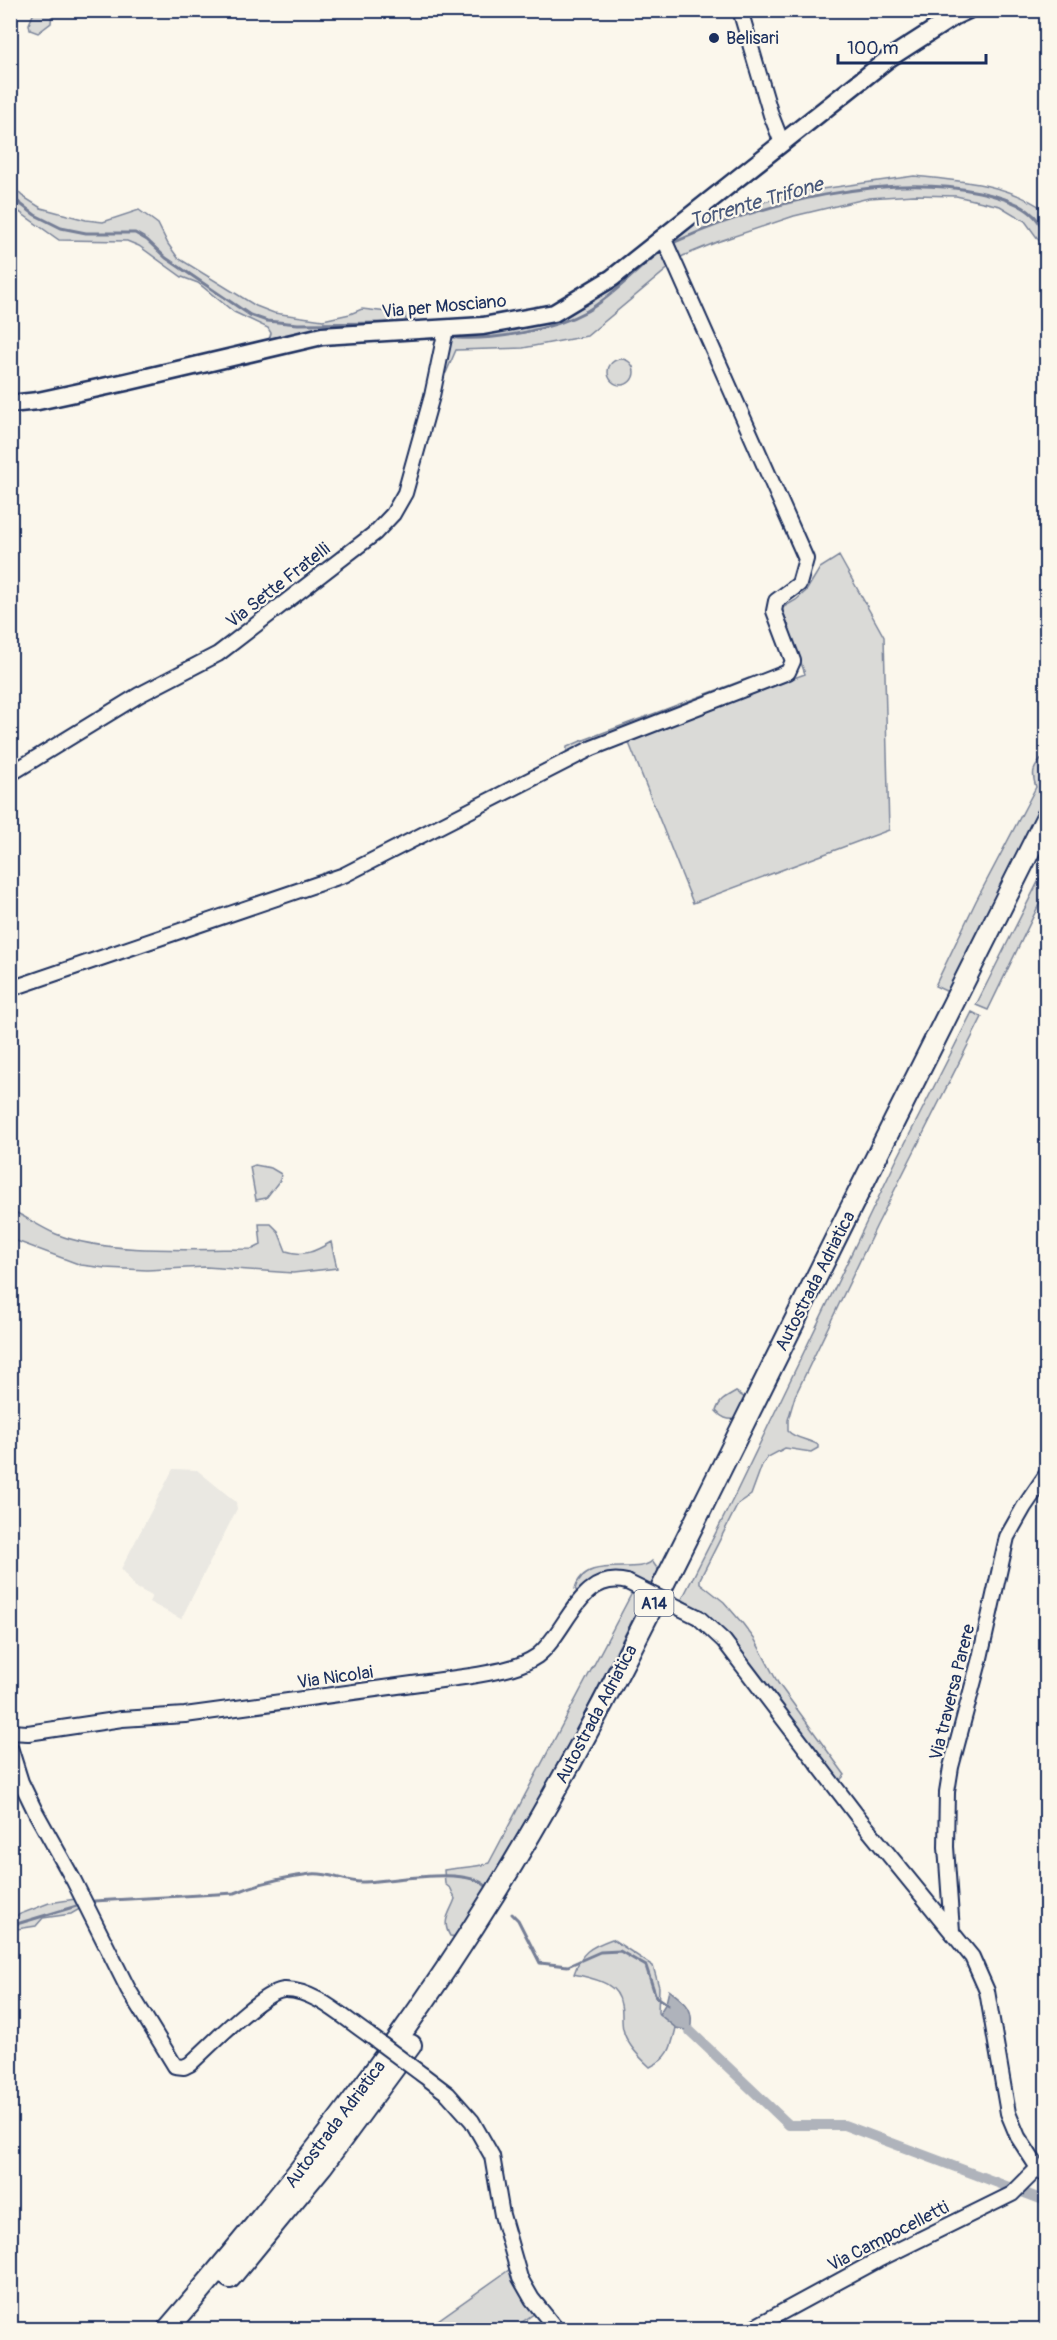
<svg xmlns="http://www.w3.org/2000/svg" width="1057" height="2340" font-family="Pangolin,sans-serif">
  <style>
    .built { fill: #eae8e2 }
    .green { fill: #dadad7; stroke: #7a849a; stroke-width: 1.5 }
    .water { fill: #afb3bb; stroke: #747e96; stroke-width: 1.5 }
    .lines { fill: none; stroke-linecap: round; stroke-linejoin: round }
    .stream { stroke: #747e96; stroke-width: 3 }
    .canal { stroke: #afb3bb; stroke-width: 10 }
    .minor-casing { stroke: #1b2f5e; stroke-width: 18 }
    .major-casing { stroke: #1b2f5e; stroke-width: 21 }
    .highway-casing { stroke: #1b2f5e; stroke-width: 24 }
    .minor { stroke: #fbf7ec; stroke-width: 14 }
    .major { stroke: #fbf7ec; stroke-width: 16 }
    .highway { stroke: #fbf7ec; stroke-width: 20 }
    .minor-bridge-casing { stroke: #1b2f5e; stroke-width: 18; stroke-linecap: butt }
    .minor-bridge { stroke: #fbf7ec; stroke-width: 14 }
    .poi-dot { fill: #1b2f5e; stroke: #fbf7ec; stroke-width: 2 }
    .labels { text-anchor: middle; stroke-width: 4.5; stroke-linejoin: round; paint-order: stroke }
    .shield { fill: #fbf7ec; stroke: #5e6b89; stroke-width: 1.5 }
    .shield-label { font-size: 16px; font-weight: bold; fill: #1b2f5e }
    .poi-label { font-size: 18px; fill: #1b2f5e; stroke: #fbf7ec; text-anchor: start }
    .street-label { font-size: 18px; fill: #1b2f5e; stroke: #fbf7ec }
    .water-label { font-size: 20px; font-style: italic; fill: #47577a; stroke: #fbf7ec }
  </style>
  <rect width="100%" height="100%" fill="#fbf7ec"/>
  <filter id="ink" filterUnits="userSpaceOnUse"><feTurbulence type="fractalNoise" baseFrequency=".0167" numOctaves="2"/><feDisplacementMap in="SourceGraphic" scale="12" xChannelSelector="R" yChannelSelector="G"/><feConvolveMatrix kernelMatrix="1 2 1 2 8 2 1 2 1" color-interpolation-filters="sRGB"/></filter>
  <g filter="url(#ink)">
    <path class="built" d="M173 1469 197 1470 236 1502 237 1509 181 1619 149 1602 152 1596 135 1587 121 1569Z"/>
    <path class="green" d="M35 10 52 11 51 23 38 33 30 30 29 24Z
      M914 176C960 181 1008 183 1046 211V250L1025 221 1000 206 956 196 914 195 869 198 794 216 717 242 683 256 587 336 523 348 456 350 446 373 439 372 450 338 464 333 539 321 670 234 721 214 800 192Z
      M10 183 22 196 41 208 86 220 103 222 139 210 158 224 168 244 178 258 256 306 274 313 323 320 350 314 362 309 405 314 406 320 405 324 268 343 271 333 268 328 234 312 198 283 182 277 139 246 127 241 59 240 11 206Z
      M608 372a13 13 0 1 1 26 0a13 13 0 1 1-26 0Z
      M839 556 884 637 889 830 693 903 627 738 805 674 782 608 796 600 806 591 820 568Z
      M749 678 751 683 566 757 567 747 581 741Z
      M1046 754V798L948 992 935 986 976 901 1036 787C1030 769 1035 767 1046 754Z
      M1046 866V890L988 1010 976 1005Z
      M972 1012 982 1017 877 1225 795 1396 788 1420V1431C795 1439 809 1439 818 1445V1448L811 1452 785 1448 768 1457 762 1465 751 1495 738 1504 700 1579V1583L724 1602 743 1624 755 1640 778 1683 845 1775 838 1782 716 1623 682 1599 733 1499 896 1161Z
      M255 1165 271 1168 281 1174 280 1180 266 1198 256 1200 250 1167Z
      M11 1210C26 1217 40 1227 56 1234 106 1255 198 1249 253 1249L261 1245 259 1224H271L278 1231 286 1251C304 1257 316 1251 331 1242L337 1268 293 1273 206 1267 147 1270 105 1268 81 1265 11 1239Z
      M736 1392 747 1399 737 1419C727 1420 722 1418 716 1411 720 1399 726 1398 736 1392Z
      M652 1561 659 1571 651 1585 634 1578 580 1595 575 1589C584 1553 637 1576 652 1561Z
      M633 1591 644 1597 523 1835 459 1937 450 1936C441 1921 450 1913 455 1899L451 1889 445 1884 444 1870C459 1867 474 1868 489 1863Z
      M82 1898 85 1906 71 1914 43 1918 36 1926 11 1930 10 1915 13 1917 49 1903Z
      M612 1939 653 1966 659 1987 658 2013 676 2028C671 2049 669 2058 650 2067 639 2057 626 2044 623 2029 621 2021 623 2013 621 2005 618 1982 594 1979 574 1974 581 1952 590 1947 612 1939Z
      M513 2267 538 2311 512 2329 424 2330Z"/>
    <path class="water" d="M669 1990C686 2003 695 2008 690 2031L676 2028 659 2014 666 2003Z"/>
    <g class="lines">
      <path class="stream" d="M10 196 35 215 61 228 86 233H135L147 240 166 258 250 315 267 321 298 324 390 323
        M675 242C762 203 885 172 979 192 997 196 1020 202 1033 215 1039 220 1042 228 1046 234
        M457 338C497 340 552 330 587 311 615 295 637 268 663 250
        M94 1901 235 1893C258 1883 286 1877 311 1874 329 1872 344 1882 361 1882 390 1882 466 1865 487 1887
        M512 1914 518 1920 540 1963 568 1966 600 1952 620 1951 646 1966 656 1997 668 2005
        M10 1926 80 1905"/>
      <path class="canal" d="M690 2031 789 2125H844L1046 2201"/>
      <g class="minor-casing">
        <path id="minor" d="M740 10 771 115 782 143
          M10 774 139 695 218 654 375 533 393 514 405 493 432 396 446 329
          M10 989 344 875 592 748 788 672 793 661 774 611 776 601 799 584 806 559 663 237
          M698 1617 724 1641 858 1817 972 1957 987 1991 1008 2113 1018 2137 1038 2168 1046 2175
          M10 1732 28 1733 122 1719 185 1715 471 1676C493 1672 518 1669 537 1656 567 1633 580 1570 627 1582
          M10 1747 21 1782 35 1811 74 1881 128 1989 175 2066 184 2067 190 2064C208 2048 262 1991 284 1990 314 1989 345 2019 369 2035
          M952 1931 946 1847 947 1792 951 1767 980 1658 1007 1537 1024 1507 1046 1475
          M423 2075 448 2094 472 2121 492 2156 502 2215 520 2278 532 2299 557 2330
          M749 2330 878 2260 1012 2194 1038 2168"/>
      </g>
      <g class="major-casing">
        <path id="major" d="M10 404 38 401 126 382 322 336 483 326 554 313 612 278 888 59 955 16 968 10"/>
      </g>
      <g class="highway-casing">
        <path id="highway" d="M230 2278 322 2166 411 2045
          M167 2330C287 2191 398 2049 495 1893 585 1748 659 1593 735 1441 838 1233 942 1025 1046 818"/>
      </g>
      <use href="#minor" class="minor"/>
      <use href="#major" class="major"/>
      <use href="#highway" class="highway"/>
      <g class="minor-bridge-casing">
        <path id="minor-bridge" d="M627 1582 698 1617
          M369 2035 423 2075"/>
      </g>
      <use href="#minor-bridge" class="minor-bridge"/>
    </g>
  </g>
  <circle class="poi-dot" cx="714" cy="38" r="6"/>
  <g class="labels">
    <rect class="shield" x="634.5" y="1590" width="39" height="26" rx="4.5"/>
    <g class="shield-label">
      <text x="654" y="1609">A14</text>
    </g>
    <g class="poi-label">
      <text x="726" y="44">Belisari</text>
    </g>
    <g class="street-label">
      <text transform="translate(444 306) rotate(-5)" y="6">Via per Mosciano</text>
      <text transform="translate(278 585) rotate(-38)" y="6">Via Sette Fratelli</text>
      <text transform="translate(815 1281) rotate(-63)" y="6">Autostrada Adriatica</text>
      <text transform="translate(335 1677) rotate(-8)" y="6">Via Nicolai</text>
      <text transform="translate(952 1692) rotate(-76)" y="6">Via traversa Parere</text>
      <text transform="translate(596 1714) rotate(-62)" y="6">Autostrada Adriatica</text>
      <text transform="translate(335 2124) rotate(-53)" y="6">Autostrada Adriatica</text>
      <text transform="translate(888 2236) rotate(-27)" y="6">Via Campocelletti</text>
    </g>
    <g class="water-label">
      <text transform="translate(756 202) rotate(-16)" y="7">Torrente Trifone</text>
    </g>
  </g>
  <rect width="1057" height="2340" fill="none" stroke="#fbf7ec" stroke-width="36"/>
  <rect x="18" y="18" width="1021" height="2304" fill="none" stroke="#1b2f5e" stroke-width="2" filter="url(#ink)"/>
  <path d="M838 54v9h148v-9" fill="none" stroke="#1b2f5e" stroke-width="3"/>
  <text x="847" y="54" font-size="18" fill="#1b2f5e" stroke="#fbf7ec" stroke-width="4.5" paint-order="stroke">100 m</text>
</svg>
